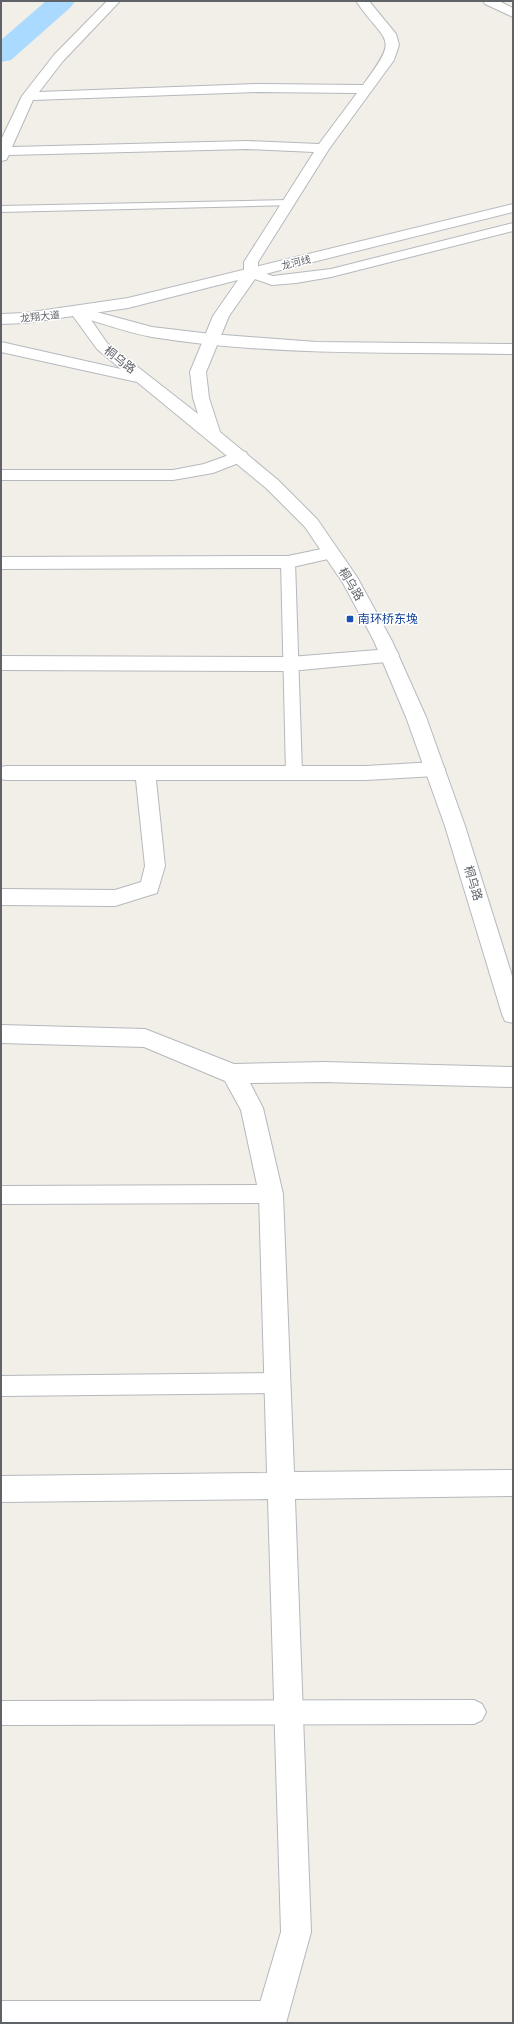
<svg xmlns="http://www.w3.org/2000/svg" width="514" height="2024" font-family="Quicksand,'Noto Sans SC',sans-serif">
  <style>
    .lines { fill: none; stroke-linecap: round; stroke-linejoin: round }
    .canal { fill: #aadaff; fill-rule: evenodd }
    .lane-casing { stroke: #b5b8bc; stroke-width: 2 }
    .street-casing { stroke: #b5b8bc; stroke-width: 2 }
    .secondary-casing { stroke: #b6babf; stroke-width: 2 }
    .lane { fill: #fff; fill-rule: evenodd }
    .street { fill: #fff; fill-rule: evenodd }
    .secondary { fill: #fff; fill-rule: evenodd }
    .transit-dot { fill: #1a4fb4; stroke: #fff; stroke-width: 1.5 }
    .labels { text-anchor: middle; stroke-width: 3; stroke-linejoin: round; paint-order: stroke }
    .far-street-label { font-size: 10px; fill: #5f6368; stroke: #fff }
    .street-label { font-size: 12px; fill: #5f6368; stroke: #fff }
    .transit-label { font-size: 12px; fill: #164399; stroke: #fff; text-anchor: start }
  </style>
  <rect width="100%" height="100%" fill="#f1efe8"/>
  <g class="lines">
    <path class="canal" d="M46 1H75L71 7 11 60 1 62V40Z"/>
    <g class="lane-casing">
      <path id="lane" d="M289 200 293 201 295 203 293 205 1 212V206Z
        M288 557 293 559 295 562 302 772 300 776 294 778 288 776 286 772 281 562 283 559Z
        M271 1185 278 1188 281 1194 278 1200 271 1203 1 1204V1186Z
        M277 1373 284 1376 287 1383 284 1390 277 1393 1 1396V1376Z
        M474 1700 482 1704 486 1712 482 1720 474 1724 1 1725V1701Z
        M1 2001H274L283 2005 287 2014 283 2023H1Z"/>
    </g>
    <g class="street-casing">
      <path id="street" d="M107 1H120L63 61 39 92 258 84 363 85C401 34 386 45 356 1H369L396 34 399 45 394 60 329 149 258 262V271L273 276 331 269 513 223V231L331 277 296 283 272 285 246 276 244 273V262L314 152 247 149 9 155 6 160 1 161V140L22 96 54 55ZM258 92 357 93 319 144 247 141 12 147 33 100Z
        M483 1H499L513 8V17L485 4Z
        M78 307 152 327 211 334 316 342 513 344V354C393 352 270 356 152 337 125 332 99 322 73 315L70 312 73 309Z
        M240 451 246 452 248 456 246 460 213 473 173 480H1V470H173L204 464Z
        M331 547 337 549 340 553 337 557 288 568 1 569V557L288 556Z
        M390 649 397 651 399 656 397 661 290 671 1 670V656L290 657Z
        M435 762 442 764 445 769 442 774 435 776 366 780H156L165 866 157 893 115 906 1 905V889L115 890 141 882 145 866 136 780H6L1 779V767L6 766H366Z
        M1 1025 145 1029 234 1064 324 1062 513 1067V1087L324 1082 250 1083 263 1108 283 1194 294 1472 513 1470V1496L295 1499 311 1932 286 2023H254L281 1932 268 1499 1 1502V1476L267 1473 259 1194 241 1110 225 1081 144 1047 1 1043Z"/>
    </g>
    <g class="secondary-casing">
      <path id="secondary" d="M513 204V212L257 276 229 316 206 372 209 398 220 432 278 480 317 519 357 577 392 641 426 717 465 826 513 979V1023L505 1021 502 1014 445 826 406 717 374 641 343 583 305 527 266 488 137 382 1 352V342L121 369 97 349 73 316 25 323 1 324V314L25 313 128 298ZM238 280 213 316 190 372 193 398 198 414 107 343 87 314 128 308Z"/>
    </g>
    <use href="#lane" class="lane"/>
    <use href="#street" class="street"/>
    <use href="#secondary" class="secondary"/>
  </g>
  <rect class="transit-dot" x="346" y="615" width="8" height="8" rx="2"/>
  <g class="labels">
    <g class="far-street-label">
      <text transform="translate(296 262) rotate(-14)" y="4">龙河线</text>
      <text transform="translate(40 316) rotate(-6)" y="4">龙翔大道</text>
    </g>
    <g class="street-label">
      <text transform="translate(120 360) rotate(38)" y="4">桐乌路</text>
      <text transform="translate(351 584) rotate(59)" y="4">桐乌路</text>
      <text transform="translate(473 883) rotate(73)" y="4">桐乌路</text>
    </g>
    <g class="transit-label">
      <text x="358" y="623">南环桥东堍</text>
    </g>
  </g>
  <rect width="514" height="2024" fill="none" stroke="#5f6368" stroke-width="4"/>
</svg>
